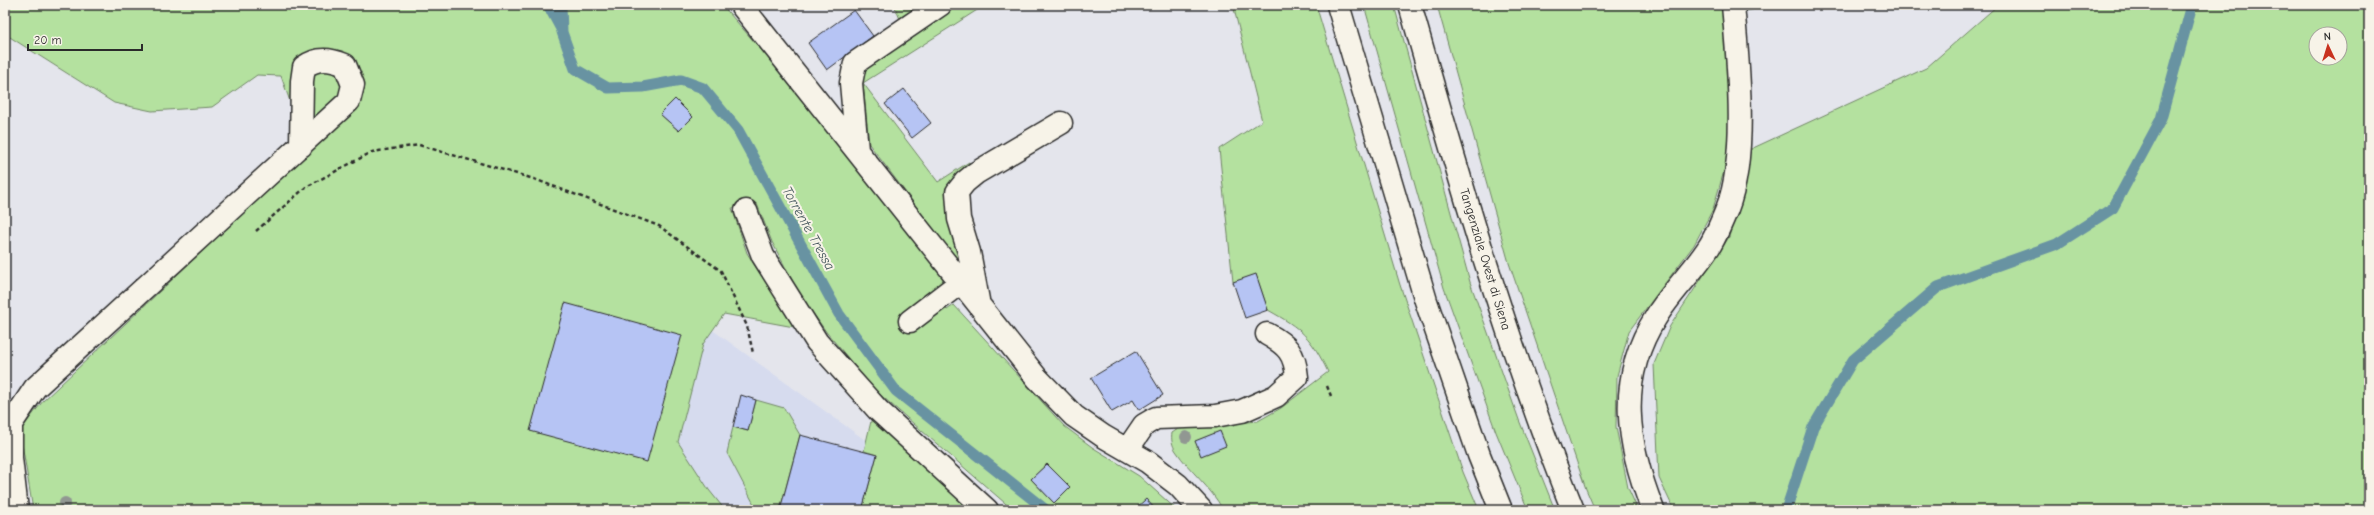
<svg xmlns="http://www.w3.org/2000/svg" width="2374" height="515" font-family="'Comic Neue',sans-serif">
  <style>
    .built { fill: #d6dbee }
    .green { fill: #b4e19f; stroke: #708665; fill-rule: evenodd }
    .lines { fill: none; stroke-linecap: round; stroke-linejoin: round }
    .stream { stroke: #6893a2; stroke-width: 11 }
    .building { fill: #b6c4f4; stroke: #2b2b2b }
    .service-casing { stroke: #2b2b2b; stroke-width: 25 }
    .trunk-casing { stroke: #2b2b2b; stroke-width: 25 }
    .path { stroke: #2b2b2b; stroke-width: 2.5; stroke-dasharray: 4 3; stroke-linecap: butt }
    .service { stroke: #f7f3e8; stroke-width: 22 }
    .trunk { stroke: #f7f3e8; stroke-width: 22 }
    .tree { fill: #919792 }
    .labels { text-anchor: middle; stroke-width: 4; stroke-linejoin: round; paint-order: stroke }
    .street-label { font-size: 13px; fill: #2b2b2b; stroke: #f7f3e8 }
    .water-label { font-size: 14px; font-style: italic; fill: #44565c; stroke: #f7f3e8 }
  </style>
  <rect width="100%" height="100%" fill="#e4e5ec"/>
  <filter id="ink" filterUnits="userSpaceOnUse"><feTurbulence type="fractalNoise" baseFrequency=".025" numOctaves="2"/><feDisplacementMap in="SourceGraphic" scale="8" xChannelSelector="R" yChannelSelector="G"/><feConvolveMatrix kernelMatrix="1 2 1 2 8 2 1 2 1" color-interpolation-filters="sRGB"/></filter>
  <g filter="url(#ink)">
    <path class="built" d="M561 284 707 326 872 445 957 510H679Z"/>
    <path class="green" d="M5 5H722L764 53 942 276 943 282 929 292 947 310 954 305 1064 426 1092 447 1139 476 1177 510H1013L876 391 827 333 800 295 772 242 757 204 732 208 747 253 794 327 724 314 703 344 678 442 709 490 725 510H33L20 431 43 401 308 152 281 76 257 75 212 107 152 111 114 103 5 34ZM675 99 693 117 679 131 660 114ZM1047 464 1070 487 1054 503 1031 479Z
      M894 5H985L863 83 938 182 969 162 972 166 962 172 961 256 957 260 869 144 863 84 841 97 844 66 900 19Z
      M1233 5H1316L1400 285 1463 472 1479 510H1223C1211 487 1190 472 1176 451 1172 445 1171 439 1172 433L1178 429 1258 421 1281 408 1328 372C1311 337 1302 329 1268 310L1256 275 1233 282 1219 149 1262 121Z
      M1364 5H1394L1470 282 1519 420 1555 510H1528L1496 432 1444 288Z
      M1437 5H1722L1730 105 1726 164 1713 209 1694 245 1629 331 1617 376 1616 427 1628 488 1638 510H1595L1586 489 1509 263Z
      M1743 5H1782L1744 11Z
      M1998 5H2369V510H1674L1659 478 1654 364 1670 326 1729 237 1751 149 1926 68ZM2316 34H2340V58H2316Z
      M756 400 784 408 800 435 780 510H757L727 453 733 427 748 431Z
      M872 417 974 510H862L877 455 864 451Z"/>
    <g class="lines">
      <path class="stream" d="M548 5 561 29
        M561 5 562 32 575 69 608 88 643 87 681 80 703 88 738 130 839 314 896 391 1046 510
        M1786 510 1813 427 1853 360 1938 287 2057 244 2113 208 2161 119 2192 5"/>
    </g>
    <path class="building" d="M854 10 873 36 827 70 808 43Z
      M904 89 931 123 912 138 885 104Z
      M675 99 693 117 679 131 660 114Z
      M1256 274 1268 310 1245 318 1233 282Z
      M565 303 682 335 647 462 530 431Z
      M1136 351 1163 395 1139 410 1133 400 1112 412 1091 378Z
      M741 395 756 400 748 431 733 427Z
      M1220 431 1226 446 1201 456 1195 441Z
      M800 435 877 455 862 510H780Z
      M1047 464 1070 487 1054 503 1031 479Z
      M1146 499 1156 510H1134Z"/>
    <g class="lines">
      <g class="service-casing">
        <path id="service" d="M741 5 1037 378 1074 416 1103 436 1148 462 1178 485 1201 510
          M857 150 851 83 855 63 940 5
          M746 211 763 256 817 342 878 410 987 510
          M978 300 969 252 959 219 957 192 965 182 976 173 1061 123
          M910 321 961 282
          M1127 450 1144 425 1156 418 1215 416 1242 411 1276 396 1297 377C1295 353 1287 345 1267 334
          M17 510 11 458V424L35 388 349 101 353 85 345 65C330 59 318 57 304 67L302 81 301 146
          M1653 510C1627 445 1616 379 1656 317 1671 292 1693 272 1709 247 1716 236 1722 221 1727 209 1748 156 1738 62 1733 5"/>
      </g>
      <g class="trunk-casing">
        <path id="trunk" d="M1338 5 1426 301 1479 455 1501 510
          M1410 5C1458 175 1507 346 1573 510"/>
      </g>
      <path class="path" d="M256 231 306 187 372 152 419 145 534 179 659 226 721 271 747 326 753 353
        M1327 386 1331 396"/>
      <use href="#service" class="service"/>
      <use href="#trunk" class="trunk"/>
    </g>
    <g class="tree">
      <circle cx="1186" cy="437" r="6"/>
      <circle cx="65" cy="503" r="6"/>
    </g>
  </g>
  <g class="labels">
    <g class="street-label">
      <text transform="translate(1486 259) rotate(73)" y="5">Tangenziale Ovest di Siena</text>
    </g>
    <g class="water-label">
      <text transform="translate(809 228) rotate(61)" y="5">Torrente Tressa</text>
    </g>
  </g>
  <rect width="2374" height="515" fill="none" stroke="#f7f3e8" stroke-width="20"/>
  <rect x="10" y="10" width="2354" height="495" fill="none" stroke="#2b2b2b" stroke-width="1.5" filter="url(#ink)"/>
  <g transform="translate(2328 46) rotate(356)"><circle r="19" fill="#f7f3e8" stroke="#a5a39c"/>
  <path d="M0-3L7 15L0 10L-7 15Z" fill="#c8321e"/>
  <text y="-6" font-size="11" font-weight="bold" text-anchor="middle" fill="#2b2b2b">N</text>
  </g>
  <path d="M28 44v6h114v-6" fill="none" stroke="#2b2b2b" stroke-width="2"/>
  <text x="34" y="44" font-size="12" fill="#2b2b2b" stroke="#f7f3e8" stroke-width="3" paint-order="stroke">20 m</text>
</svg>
